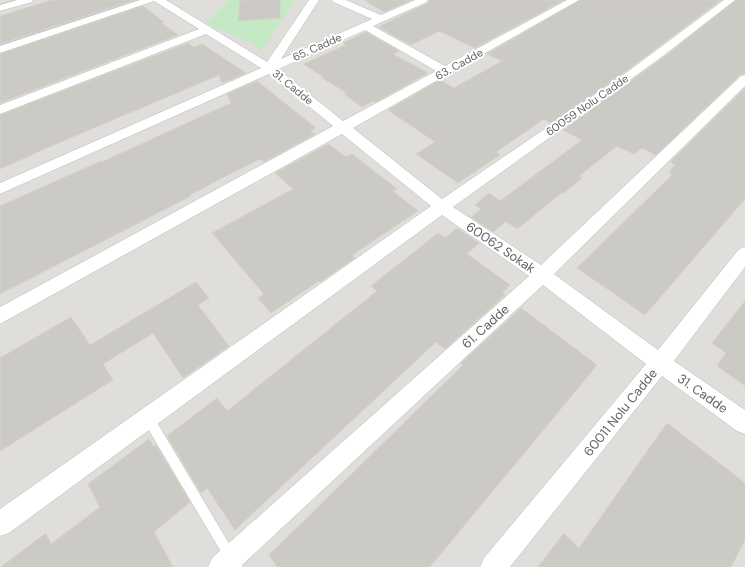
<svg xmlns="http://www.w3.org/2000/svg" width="745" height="567" font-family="'DM Sans',sans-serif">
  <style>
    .industrial { fill: #e0deda }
    .green { fill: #c5e8c5 }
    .building { fill: #cccac5; stroke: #d6d1c6 }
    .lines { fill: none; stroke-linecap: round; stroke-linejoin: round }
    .service-casing { stroke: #b5b8bc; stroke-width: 1 }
    .minor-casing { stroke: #b5b8bc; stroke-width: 1 }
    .service { fill: #fff; fill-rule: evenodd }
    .minor { fill: #fff; fill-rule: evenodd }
    .labels { text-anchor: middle; stroke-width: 4; stroke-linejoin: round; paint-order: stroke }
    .far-street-label { font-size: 11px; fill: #5f6368; stroke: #fff }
    .street-label { font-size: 13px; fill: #5f6368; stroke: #fff }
  </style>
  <rect width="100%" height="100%" fill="#f1efe8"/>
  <path class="industrial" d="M0 0H745V567H0Z"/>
  <path class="green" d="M229 0H296L261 52 253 44 205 24Z"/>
  <path class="building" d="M52 0H135L0 44V16Z
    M240 0H280V18L238 21Z
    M364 0H411L384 12Z
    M429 0H564L475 48 439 31 411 45 378 27 428 3Z
    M580 0H721L618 77 551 123 544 119 496 152 500 155 458 183 416 154 435 142 388 110 440 80 454 88 502 61 487 54Z
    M736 0H745V74L740 75 656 155 642 148 634 154 617 146 579 176 582 178 564 193 563 192 517 229 506 221 493 232 471 217 481 209 475 205 489 193 500 201 582 140 563 130 664 57Z
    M143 6 164 22 161 23 178 35 0 103V54Z
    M366 32 399 51 393 54 428 73 376 102 373 101 362 107 344 94 347 93 322 78 324 77 303 64 346 45 343 43Z
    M188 43 194 47 202 44 246 73 222 83 219 75 49 147 0 169V115Z
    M257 81 316 128 310 131 315 134 264 162 260 159 228 175 190 195 191 196 0 294V206L101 161 102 162 231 103 227 94Z
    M745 88V199L645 315 577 268 673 174 669 172 675 165 670 162Z
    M328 144 346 157 352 154 397 189 393 191 418 211 352 255 355 258 320 282 319 281 271 313 258 298 264 294 212 233 293 189 275 173Z
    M457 228 479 243 467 254 510 285 502 293 505 295 445 349 436 342 235 530 207 488 201 493 167 436 217 398 227 411 377 291 371 286 438 233 445 238Z
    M196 282 209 298 198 305 229 346 183 378 153 333 103 364 113 380 0 451V358L71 317 90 345Z
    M745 301V386L717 366 726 353 712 343Z
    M521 308 597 365 430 567H277L269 555 463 365 461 363Z
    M667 423 745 483V540L731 567H538L564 533 579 548Z
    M149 439 154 447 156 445 190 502 154 532 173 567H1L46 533 51 544 100 507 88 484Z"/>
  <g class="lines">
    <g class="service-casing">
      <path id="service" d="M148 413 152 414 243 567H230L144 422 143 418 144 414Z"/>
    </g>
    <g class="minor-casing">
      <path id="minor" d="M17 0H33L32 2 0 11V5Z
        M140 0H166L267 62 309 0H319L281 59 372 19 333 2 332 0H346L381 15 415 0H428L427 2 373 26 445 66 567 0H579L353 128 442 199 619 78 724 0H735L663 56 453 207 541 265 741 76 745 75V86L554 274 658 350 739 249 745 247V267L674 361 745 410V434L737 431 662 376 510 567H480L484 558 646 364 543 285 240 567H208L212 558 529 276 442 215 9 533 0 536V509L431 206 342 134 0 324V307L333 126 269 74 0 194V183L261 68 206 34 0 114V105L199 29 154 1 0 53V46ZM365 30 436 71 343 121 278 69Z"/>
    </g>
    <use href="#service" class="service"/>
    <use href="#minor" class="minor"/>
  </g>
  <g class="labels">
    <g class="far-street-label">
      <text transform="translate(317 47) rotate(-24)" y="4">65. Cadde</text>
      <text transform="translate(459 64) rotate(-29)" y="4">63. Cadde</text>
      <text transform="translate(293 87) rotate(39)" y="4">31. Cadde</text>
      <text transform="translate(587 105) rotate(-35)" y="4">60059 Nolu Cadde</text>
    </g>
    <g class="street-label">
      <text transform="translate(501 247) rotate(34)" y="5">60062 Sokak</text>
      <text transform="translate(485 326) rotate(-42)" y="5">61. Cadde</text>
      <text transform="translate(703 393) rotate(35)" y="5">31. Cadde</text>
      <text transform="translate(620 412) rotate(-51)" y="5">60011 Nolu Cadde</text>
    </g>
  </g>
</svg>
